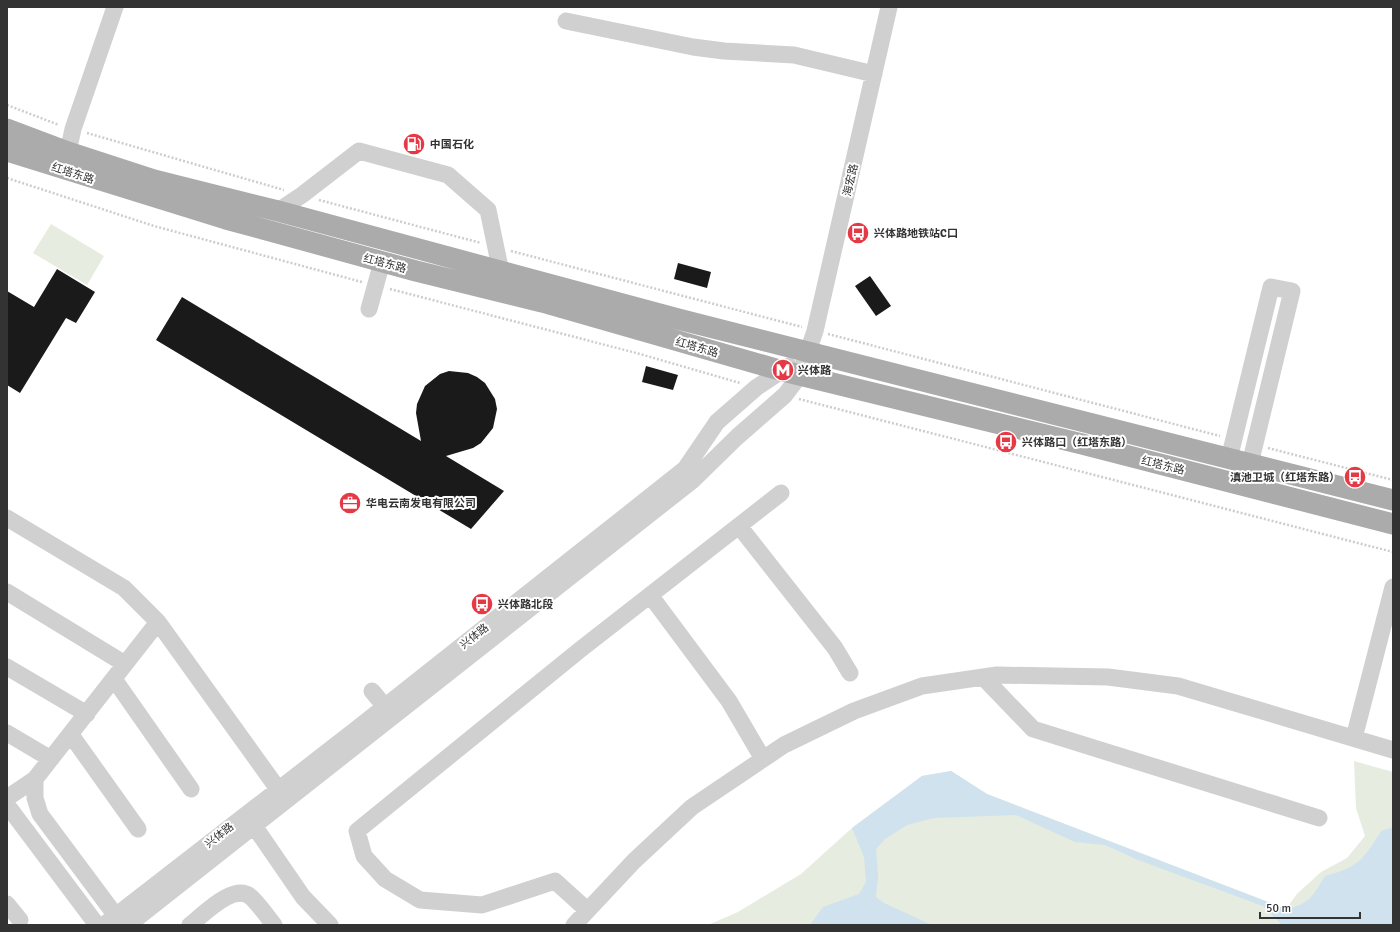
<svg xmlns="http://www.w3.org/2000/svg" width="1400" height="932" font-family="Signika,'Noto Sans SC',sans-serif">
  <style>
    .green { fill: #e6ecdf }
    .water { fill: #cfe2ee }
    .building { fill: #1a1a1a }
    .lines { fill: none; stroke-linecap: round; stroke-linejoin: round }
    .path { stroke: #cdcdcd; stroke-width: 2.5; stroke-dasharray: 2 2; stroke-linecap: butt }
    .minor { stroke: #d0d0d0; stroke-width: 17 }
    .major { stroke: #ababab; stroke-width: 21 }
    .labels { text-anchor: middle; stroke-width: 4; stroke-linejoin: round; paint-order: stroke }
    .poi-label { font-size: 11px; font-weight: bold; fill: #333; stroke: #fff; text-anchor: start }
    .street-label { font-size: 11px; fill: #333; stroke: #fff }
  </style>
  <rect width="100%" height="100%" fill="#fff"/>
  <path class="green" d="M51 224 104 256 87 285 33 253Z
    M1354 761 1393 772V925H708L738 912 801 874 852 828 922 776 951 771 987 794 1286 909 1297 894 1321 872 1347 858 1365 836 1356 808Z"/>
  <path class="water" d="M951 771 987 794 1286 909C1311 904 1313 895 1325 876 1359 867 1363 860 1381 831L1393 827V925H1282L1263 906 1138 860 1105 845 1075 842 1016 815 934 818 907 825 885 839 876 849 878 876 876 897 884 903 932 925H810L823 907 859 894 866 882 864 857 852 828 922 776Z"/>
  <path class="building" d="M678 263 711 272 707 288 674 279Z
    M57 269 95 292 76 323 66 318 20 393 7 385V291L34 307Z
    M870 276 891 306 876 316 855 286Z
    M182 297 421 441 416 413 417 404 425 386 440 374 449 371 468 373 477 377 485 383 495 399 497 409 493 428 481 443 473 448 446 456 504 491 471 529 156 340Z
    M646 366 678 375 673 390 642 382Z"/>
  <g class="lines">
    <path class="path" d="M7 105 59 125
      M87 133 284 190
      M7 178 154 226 362 282
      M319 200 481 243
      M511 251 802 327
      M390 289 640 354 740 383
      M828 334 1220 436
      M799 399 1393 552
      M1268 448 1393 480"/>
    <path class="minor" d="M566 21 693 47 724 51 794 55 874 74
      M68 152 73 129 115 7
      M278 211 302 195 359 151 448 175 488 210 501 272
      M369 309 382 262
      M1229 459 1271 287 1292 291 1250 464
      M7 518 124 588 158 622 278 789
      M739 526 835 648 850 673
      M7 592 125 664
      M650 595 729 701 763 759
      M7 667 87 714
      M983 677 1033 729 1319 818
      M114 679 191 789
      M372 691 391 714
      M7 733 51 759
      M71 735 138 829
      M1354 738 1393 587
      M35 779V798L40 814 116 916V925
      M7 798 35 779 158 622
      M7 805 97 925
      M248 817 303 897 330 925
      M7 904 20 920
      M587 910 555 881 482 905 420 900 385 879 364 856 357 831 581 649 781 493
      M104 925 358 728 685 469 717 422 757 387 789 366
      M128 925 693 480 737 437 785 395 800 375 815 331 889 7
      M190 925C204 914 235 881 252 898 260 906 267 916 274 925
      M574 925 634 861 692 807 784 745 854 711 922 686 997 675 1108 677 1178 686 1393 750"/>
    <path class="major" d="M7 129 68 152 154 180 278 211 678 319 1393 500
      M7 151 226 219 416 271 542 302 783 371 1082 444 1393 524"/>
  </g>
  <defs>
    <g id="fuel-disc" transform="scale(1.15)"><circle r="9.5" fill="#e63946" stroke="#fff"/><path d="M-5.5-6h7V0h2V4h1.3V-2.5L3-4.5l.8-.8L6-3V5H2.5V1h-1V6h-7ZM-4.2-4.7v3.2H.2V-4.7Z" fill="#fff"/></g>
    <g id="bus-disc" transform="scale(1.15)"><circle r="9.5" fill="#e63946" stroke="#fff"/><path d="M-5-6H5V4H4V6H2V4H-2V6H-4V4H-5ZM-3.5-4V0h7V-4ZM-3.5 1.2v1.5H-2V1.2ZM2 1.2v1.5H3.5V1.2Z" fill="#fff"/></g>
    <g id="metro-disc" transform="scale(1.15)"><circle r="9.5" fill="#e63946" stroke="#fff"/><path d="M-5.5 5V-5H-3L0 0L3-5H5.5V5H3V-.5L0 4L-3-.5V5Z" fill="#fff"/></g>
    <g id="office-disc" transform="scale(1.15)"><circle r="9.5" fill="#e63946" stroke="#fff"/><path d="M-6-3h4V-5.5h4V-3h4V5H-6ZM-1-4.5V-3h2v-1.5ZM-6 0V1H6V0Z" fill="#fff"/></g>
  </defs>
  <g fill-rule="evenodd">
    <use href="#fuel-disc" x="414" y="144"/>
    <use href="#bus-disc" x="858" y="233"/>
    <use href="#metro-disc" x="783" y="370"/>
    <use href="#bus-disc" x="1006" y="442"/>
    <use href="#bus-disc" x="1355" y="477"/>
    <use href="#office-disc" x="350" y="503"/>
    <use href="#bus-disc" x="482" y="604"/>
  </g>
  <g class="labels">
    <g class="poi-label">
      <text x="430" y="148">中国石化</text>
      <text x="874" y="237">兴体路地铁站C口</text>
      <text x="798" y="374">兴体路</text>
      <text x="1022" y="446">兴体路口（红塔东路）</text>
      <text x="1340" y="481" text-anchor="end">滇池卫城（红塔东路）</text>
      <text x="366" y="507">华电云南发电有限公司</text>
      <text x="498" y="608">兴体路北段</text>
    </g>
    <g class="street-label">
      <text transform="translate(73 173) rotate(18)" y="4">红塔东路</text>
      <text transform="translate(850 180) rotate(-77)" y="4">海宏路</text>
      <text transform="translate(385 263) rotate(15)" y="4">红塔东路</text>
      <text transform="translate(697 347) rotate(16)" y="4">红塔东路</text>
      <text transform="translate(1163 465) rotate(14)" y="4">红塔东路</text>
      <text transform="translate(474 636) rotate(-38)" y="4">兴体路</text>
      <text transform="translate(219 835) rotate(-38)" y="4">兴体路</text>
    </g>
  </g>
  <rect width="1400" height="932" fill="none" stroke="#333333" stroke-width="16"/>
  <path d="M1260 912v6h100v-6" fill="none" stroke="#333333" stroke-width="2"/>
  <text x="1266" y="912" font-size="12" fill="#333333" stroke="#ffffff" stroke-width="3" paint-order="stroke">50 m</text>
</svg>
